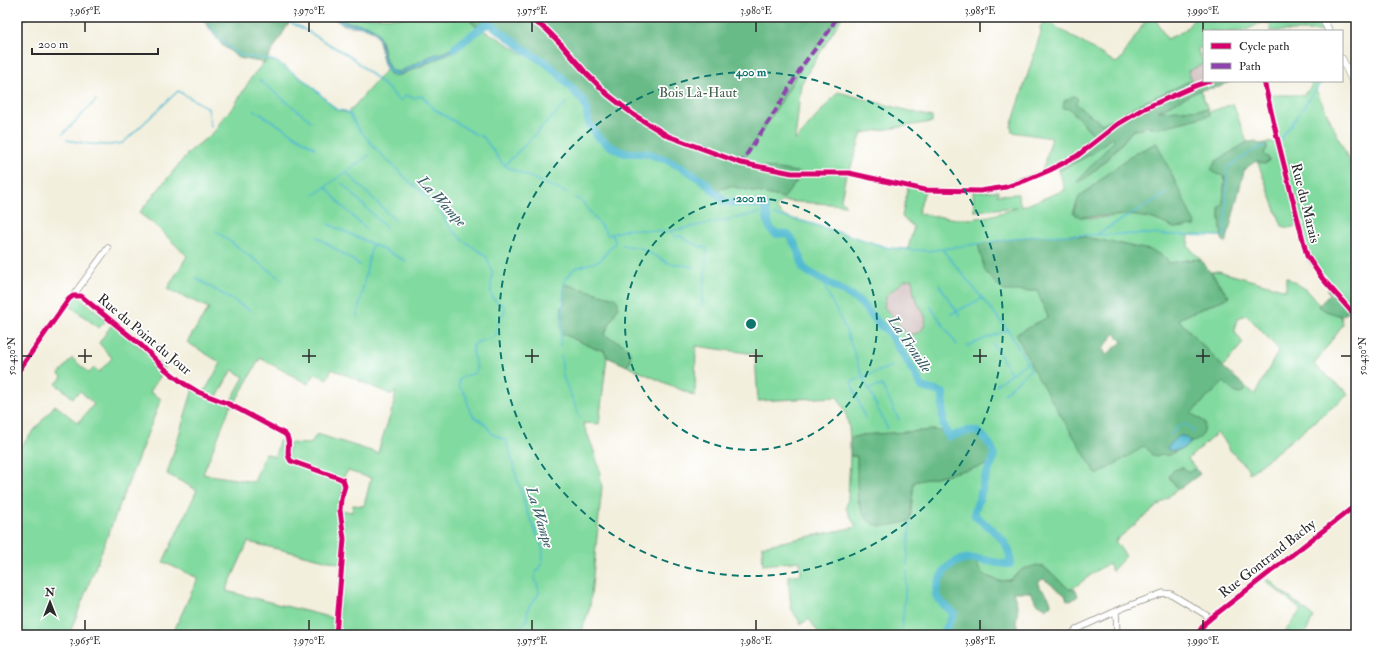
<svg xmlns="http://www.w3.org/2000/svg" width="1373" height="652" font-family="'IM FELL Double Pica',serif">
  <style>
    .industrial { fill: #d2bfbf }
    .green { fill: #81da9f; stroke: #568265; fill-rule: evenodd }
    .forest { fill: #68ba86; stroke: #4a7258; fill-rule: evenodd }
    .water { fill: #53bbd1; stroke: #3f737e }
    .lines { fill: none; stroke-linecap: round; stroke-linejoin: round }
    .stream { stroke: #53bbd1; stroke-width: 1.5 }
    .river { stroke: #53bbd1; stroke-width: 8 }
    .minor-casing { stroke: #8f8d84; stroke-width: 7 }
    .major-casing { stroke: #8f8d84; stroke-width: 8 }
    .minor { stroke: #fff; stroke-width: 5.5 }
    .major { stroke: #fff; stroke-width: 7 }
    .quiet { stroke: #8e44ad; stroke-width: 4; stroke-dasharray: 8 4; stroke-linecap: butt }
    .cycleway-casing { stroke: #fff; stroke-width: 8 }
    .cycleway { stroke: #d6006c; stroke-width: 5 }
    .ticks { fill: none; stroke: #2b2b2b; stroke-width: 1.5 }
    .ring { fill: none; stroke: #0f766e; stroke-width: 2; stroke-dasharray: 7 5 }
    .labels { text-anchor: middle; stroke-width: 3.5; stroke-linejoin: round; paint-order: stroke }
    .park-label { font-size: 14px; fill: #45604e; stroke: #fff }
    .street-label { font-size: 14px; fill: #2b2b2b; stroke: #fff }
    .water-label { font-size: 15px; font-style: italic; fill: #395d65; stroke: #fff }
    .centre { fill: #0f766e; stroke: #fff; stroke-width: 2 }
    .ring-label { font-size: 12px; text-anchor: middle; font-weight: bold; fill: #0f766e; stroke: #fff; stroke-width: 3.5; stroke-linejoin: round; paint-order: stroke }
    .neatline { fill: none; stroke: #2b2b2b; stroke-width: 1.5 }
    .ticks-label { font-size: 10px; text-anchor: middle; fill: #2b2b2b }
  </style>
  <rect width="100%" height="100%" fill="#fff"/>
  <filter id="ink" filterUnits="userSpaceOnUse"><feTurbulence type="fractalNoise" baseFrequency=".025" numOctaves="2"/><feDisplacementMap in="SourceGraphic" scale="8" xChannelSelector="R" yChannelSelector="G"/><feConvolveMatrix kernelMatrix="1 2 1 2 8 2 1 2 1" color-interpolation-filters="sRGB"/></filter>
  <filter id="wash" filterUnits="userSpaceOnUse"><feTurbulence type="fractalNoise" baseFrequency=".012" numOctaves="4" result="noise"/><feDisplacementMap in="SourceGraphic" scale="16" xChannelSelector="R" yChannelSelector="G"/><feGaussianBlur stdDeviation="0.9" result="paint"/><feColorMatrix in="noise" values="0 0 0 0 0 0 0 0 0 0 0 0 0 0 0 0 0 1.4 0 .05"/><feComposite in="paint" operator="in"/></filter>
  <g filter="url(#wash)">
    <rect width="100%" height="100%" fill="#f3efdd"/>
    <path class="industrial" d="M1204 64V81L1195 86 1188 71Z
      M913 279 914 296 926 318V324L921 332 917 334H906L884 307 886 297 905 280Z"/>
    <path class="green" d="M337 17 468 18 475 26H479L482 30 495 36 523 54 526 51 545 62 559 74 585 103 589 123 610 146 624 153H647L667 160 685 169 705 182 715 191 730 186 784 198 741 163 778 107 802 66 829 31 837 17H842L801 84 795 141 838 92 932 117V122L862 133 849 173 846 174 841 200 846 205 782 201 776 208 785 217 806 222 889 248 910 249 908 248 914 227 902 217 908 186 925 190 918 214C932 215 945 218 959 219 978 220 1000 214 1017 207L974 211 973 191H999L997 195 1018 194 1021 207 1024 206 1065 190 1059 171 1093 153 1111 138H1114L1115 141 1077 181C1099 172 1118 148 1133 130L1142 129 1145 126 1159 128 1210 115 1209 112 1233 104 1247 142 1215 162 1221 175H1225L1223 203 1219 209 1222 236 1189 235 1188 246 1201 260C1190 258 1180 262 1169 263L1162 255 1121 244 1074 235 1029 237 1048 317 1036 373 1051 397 1145 445 1170 455C1177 450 1184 449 1190 444V441H1196L1191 413 1224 382 1239 394 1243 392 1246 387 1255 394 1279 350 1247 315 1238 318C1232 331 1235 332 1243 343L1223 367 1178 319 1229 297 1211 272 1218 271 1286 290V277L1307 290 1319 304V306L1326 311 1341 316 1343 324 1314 365 1349 394 1249 474V470L1229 449 1224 440 1217 433 1188 459 1196 469 1189 471 1182 468 1169 477 1178 489 1115 541 1126 556 1112 571 1109 564 1099 569 1072 589H1069L1044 567 1023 569 1010 580 999 581 984 575 978 567 956 561 947 568 942 576 949 609 954 613 952 620 947 623 940 635H820L809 619 801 624 791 608 788 576 801 574 800 561 763 565 762 546 856 527 846 508 848 498 850 456H857L858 502 910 521 914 482 991 464C992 461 994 455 993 452 992 444 980 430 973 430 965 430 956 435 949 437L936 430 862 435 850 438C849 424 846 408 837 397L758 401 755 354 696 346 695 396 627 366 631 359 604 335 618 307 563 297 564 305 562 306 561 333 596 349 604 350 607 357 599 424 583 423 593 448 599 468 602 487 590 606 582 631 579 635H172L198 578 163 562 197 490 167 474 193 389 203 394 221 363 187 342 209 308 167 289 187 256 155 225 139 213 189 152 215 131 224 116 234 106 253 75 267 59 277 62 308 83 337 110 348 113 387 69 391 75H401L459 49 464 44C457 43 453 49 447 51 430 58 415 64 399 72 381 72 386 42 377 33 365 21 349 26 337 17ZM1156 143 1178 188 1174 228C1160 221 1146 215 1129 215 1111 215 1089 223 1073 213L1079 197 1130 156ZM912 279C913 284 913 291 915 297 918 308 931 316 923 328 919 335 913 334 907 334L884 307 886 296 905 280ZM260 358 308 384 315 374 327 379 332 369 392 395 396 392C393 413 383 432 378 453L317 434 311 443 309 444 289 443 288 455 284 458 287 444 279 441 275 457 265 453 254 482 203 474 231 405 233 406ZM232 370 244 377 229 404 216 398ZM348 471 371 478 364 506 353 505 352 512 340 510 344 481 342 479ZM248 542 342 564 337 619 226 591Z
      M1148 17H1154L1167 39 1184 31 1196 17H1322L1329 31H1271L1270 24C1259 20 1254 28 1243 31 1235 33 1213 31 1204 31V46L1198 49V51L1204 64 1188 71 1193 82H1188L1146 101 1102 124 1075 104 1070 109 1094 135 1076 151 1043 173V168L1052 138 1012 132 1011 126 1014 118 1041 32 1040 27 1045 20 1116 63 1121 59Z
      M1309 81H1322L1316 90 1356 175V299L1349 309 1309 261 1300 226 1287 228 1282 226 1257 161 1263 164 1267 163 1269 160 1268 157 1265 156 1264 153 1267 148 1266 143 1278 141 1267 95H1303L1312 86Z
      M1200 90 1208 109 1158 111Z
      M77 295 107 320 99 328 66 303Z
      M113 323 165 369 150 392 161 399 69 635H17V451L55 405 78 423 94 404 80 391 73 398 56 384 62 377 59 374 72 358 89 373 94 368 99 372 112 358 99 343Z
      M1269 579 1280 590 1314 617 1304 635H1294L1285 631 1301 610 1266 581Z"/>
    <path class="forest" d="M201 17H285L289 23 265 63 239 58 222 45Z
      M468 17H837L829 31 802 66 778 107 741 163 803 173 784 198 730 186 715 191 705 182 685 169 667 160 647 153H624L610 146 597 136 589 123 585 103 559 74 545 62 531 54 508 37 503 31 490 23 475 26Z
      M1210 81H1233L1227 83 1219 87 1200 90 1158 111 1208 109 1210 115 1159 128 1146 126 1142 129 1133 130C1116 149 1100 168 1079 183L1077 181 1114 141V138H1111L1093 153 1059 171 1058 166 1059 162 1076 151 1094 135 1070 109 1063 108 1064 101 1074 96 1078 99 1076 104 1102 124 1146 101 1188 82H1193L1195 86Z
      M1256 141 1259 144 1266 143 1267 148 1264 154 1265 156 1268 157 1269 160 1267 163 1263 164 1257 161 1250 165 1244 171 1226 243 1224 242 1222 239 1219 209 1223 203 1225 176 1216 174 1211 170 1215 162 1247 142Z
      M1157 143 1196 226 1174 228 1154 219 1130 215 1080 217 1073 213 1079 197 1130 156Z
      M1074 235 1150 250 1162 255 1169 263C1180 262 1190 258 1201 260L1229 297 1178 319 1223 367 1246 387 1243 392 1239 394 1234 392 1224 382 1191 413 1205 422C1205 431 1203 436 1196 441H1190L1180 436 1167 447 1173 451H1176L1170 455 1153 456 1145 446 1097 475 1035 373 1016 334 1048 317 1037 291H1004L996 284 985 271 978 244 1034 236ZM1115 333 1122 342 1106 355 1103 349Z
      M564 284 615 298 618 302V307L604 335C618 342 639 347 627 366L607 357 604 350 596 349 561 333 562 306 564 305Z
      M1330 287 1351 311 1341 316 1326 311 1318 306 1330 294 1327 290Z
      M936 430 945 432 949 437C955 436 968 429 974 430 982 432 991 444 993 451 994 456 993 460 991 464L914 482 910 521C902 523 891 526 882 526 851 524 858 477 857 456H850V438L862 435Z
      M1182 468 1189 471 1196 469 1200 474 1180 489H1178L1169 477C1172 470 1175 469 1182 468Z
      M966 558 977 559 978 567 984 575 999 581 1010 580 1023 569 1037 565 1044 567 1069 589 1076 590 1078 596 1071 601 1067 600 1065 595 1044 579 1041 580 1038 583 1039 587C1045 591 1051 598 1051 605L1047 609 1037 603 1030 592H1013L1018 608 1016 624 1019 629 1017 632H1012L1009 628 991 632 992 635H940L947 623 952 620 954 613 943 604 936 595C938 576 947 563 966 558Z"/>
    <path class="water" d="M332 17C337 17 341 20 346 22 356 24 368 23 376 31 385 41 381 72 399 72L431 56 448 51 462 42 464 44 459 49 454 51 396 76C378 71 384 44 375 33 367 24 352 28 342 24 339 22 335 19 332 17Z
      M1179 436C1183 435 1187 438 1190 441V444C1183 449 1176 452 1168 450L1167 447Z"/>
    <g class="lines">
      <path class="stream" d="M204 17C211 29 227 50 241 55 252 59 266 57 277 62L308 83 337 110 345 111 350 114 357 127 376 149 410 182 422 192 441 211 448 226 463 240 486 256 492 271 491 292 492 297 499 304H503C508 313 501 314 499 321 496 327 499 334 492 338 486 341 475 340 473 347 471 354 476 362 477 369L474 373 461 378 459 380V386L466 396 469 409 474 417 485 424 492 434 506 440 527 512 542 546C543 552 544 560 541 565 539 569 536 570 535 575 534 582 540 587 539 593 537 600 530 602 528 609 527 613 528 617 526 621 523 627 517 626 514 635
        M277 17 300 27 351 57 392 92 398 100H402L406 95 413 98 422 96 434 109 475 134 483 137 503 164 507 167 567 193
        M17 24 28 17
        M259 80 312 122
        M254 110 315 148
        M63 134 96 100
        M1281 139 1322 81
        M67 140 89 144 109 145 123 143 178 91 208 108 211 127
        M505 165 566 103
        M346 172 396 221
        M342 183 386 228
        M326 187 341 205 367 230
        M314 195 369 155
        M575 198 581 200 608 235 628 229
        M774 215 806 222 889 248 928 251 1032 236 1138 234 1221 236
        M328 224 372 244 406 261
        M630 229 666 232 760 213
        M216 231 282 280
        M670 231 676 237 681 236C688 243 698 245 707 249L706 264
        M1095 235 1168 193
        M1223 236H1225L1227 168 1257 148 1265 146
        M317 237 360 265
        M622 245 641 248 668 263 694 267
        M942 249 1008 330 1027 362 996 385
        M196 278 249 310
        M939 285 960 316
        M825 288 845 328 863 377 887 428
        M702 305 706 267
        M930 306 957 345
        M951 314 983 298
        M357 317 372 244
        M993 344 1011 373
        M560 346 565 280 575 268 599 261 615 243V240L611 234
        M967 346 1008 330
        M561 356 563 377 580 417
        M869 389 882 385 899 420
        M1004 394 1026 373 1031 370 1027 362
        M865 418 851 382 892 366
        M1170 435C1180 424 1184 419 1194 432
        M907 566 910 523
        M902 629 907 571"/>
      <path class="river" d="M455 48 485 25 489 24 493 26 531 54 545 62 559 74 585 103 589 123 597 136 610 146 624 153H647L667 160 685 169 705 182 725 202 763 205C770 215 764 226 776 234 779 234 783 233 786 234 794 237 802 260 803 268L810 273 850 295 861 303 881 326 888 331 908 362 922 387 943 393C944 410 939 422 949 437 967 433 972 423 987 441 989 444 992 447 993 451 996 459 989 468 986 475 983 483 982 493 978 502 976 508 974 508 975 516 989 527 1014 543 1010 564 999 565 988 560 977 559 952 556 938 572 936 595L943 604 954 613 943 635"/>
    </g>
  </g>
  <g filter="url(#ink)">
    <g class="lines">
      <g class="minor-casing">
        <path id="minor" d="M1264 81 1277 137 1307 256 1322 278 1351 311 1356 314
          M741 163 792 173H849L925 190 973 191 990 190 1006 187 1050 170 1077 156 1118 124 1134 114 1174 95 1210 81
          M72 297 108 248
          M17 373 69 299 73 296H81L142 346 165 369 183 383 198 392 229 404 285 434C293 442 284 453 291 461L339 478 343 480 345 486 341 499 340 510 344 539 336 635
          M1116 611 1117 635
          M1071 635 1077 629 1123 608 1163 593 1171 594 1211 618
          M1197 635 1205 623 1211 618 1356 505"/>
      </g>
      <g class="major-casing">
        <path id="major" d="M1322 17 1329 31
          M1342 59 1356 88"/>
      </g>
      <use href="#minor" class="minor"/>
      <use href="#major" class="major"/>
      <path class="quiet" d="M738 163H741L778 107 802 66 829 31 837 17"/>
      <g class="cycleway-casing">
        <path id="cycleway" d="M527 17 546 29 561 44 585 72 607 94 634 115 668 136 741 163 792 173H849L925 190 980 191 1006 187 1024 181 1050 170 1077 156 1118 124 1143 109 1195 86 1210 81
          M1264 81 1277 137 1307 256 1322 278 1351 311 1356 314
          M17 373 69 299 73 296H81L142 346 165 369 183 383 198 392 229 404 285 434C293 442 284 453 291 461L339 478 343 480 345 486 341 499 340 510 344 539 336 635
          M1197 635 1205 623 1211 618 1356 505"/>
      </g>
      <use href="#cycleway" class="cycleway"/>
    </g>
  </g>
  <path class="ticks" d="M85 22V32M309 22V32M532 22V32M756 22V32M980 22V32M1203 22V32M85 349V363M309 349V363M532 349V363M756 349V363M980 349V363M1203 349V363M22 356H32M78 356H92M302 356H316M525 356H539M749 356H763M973 356H987M1196 356H1210M1341 356H1351M85 620V630M309 620V630M532 620V630M756 620V630M980 620V630M1203 620V630"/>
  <g class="ring">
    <circle cx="751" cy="324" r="126"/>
    <circle cx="751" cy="324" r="252"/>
  </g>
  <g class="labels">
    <g class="park-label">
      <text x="698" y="97">Bois Là-Haut</text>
    </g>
    <g class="street-label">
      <text transform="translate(1306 203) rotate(76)" y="5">Rue du Marais</text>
      <text transform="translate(145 334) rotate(40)" y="5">Rue du Point du Jour</text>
      <text transform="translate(1267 558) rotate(-38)" y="5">Rue Gontrand Bachy</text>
    </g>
    <g class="water-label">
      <text transform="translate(442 201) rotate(47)" y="5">La Wampe</text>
      <text transform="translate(910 344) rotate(56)" y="5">La Trouille</text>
      <text transform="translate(540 517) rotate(73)" y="5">La Wampe</text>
    </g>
  </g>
  <circle cx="751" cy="324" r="6" class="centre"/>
  <g class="ring-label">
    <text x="751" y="76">400 m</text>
    <text x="751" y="202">200 m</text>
  </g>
  <rect width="1373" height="652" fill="none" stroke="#fff" stroke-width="44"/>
  <rect x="1203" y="30" width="140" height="52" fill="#ffffff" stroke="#aaaaaa"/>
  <rect x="1211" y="43" width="20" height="6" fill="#d6006c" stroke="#aaaaaa"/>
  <text x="1239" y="50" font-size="12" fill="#2b2b2b">Cycle path</text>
  <rect x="1211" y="63" width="20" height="6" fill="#8e44ad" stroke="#aaaaaa"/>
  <text x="1239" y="70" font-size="12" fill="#2b2b2b">Path</text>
  <g transform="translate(50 602)" stroke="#ffffff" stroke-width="3" paint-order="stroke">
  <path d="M0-3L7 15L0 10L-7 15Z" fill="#2b2b2b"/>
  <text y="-6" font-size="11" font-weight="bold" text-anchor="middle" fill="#2b2b2b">N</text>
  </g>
  <path d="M32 48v6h126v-6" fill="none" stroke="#2b2b2b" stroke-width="2"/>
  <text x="38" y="48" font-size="12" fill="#2b2b2b" stroke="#ffffff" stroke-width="3" paint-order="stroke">200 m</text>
  <rect x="22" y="22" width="1329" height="608" class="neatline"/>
  <g class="ticks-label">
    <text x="85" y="14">3.965°E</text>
    <text x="309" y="14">3.970°E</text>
    <text x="532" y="14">3.975°E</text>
    <text x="756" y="14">3.980°E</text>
    <text x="980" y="14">3.985°E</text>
    <text x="1203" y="14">3.990°E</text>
    <text transform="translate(11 356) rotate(-90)" y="4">50.430°N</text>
    <text transform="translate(1362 356) rotate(-90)" y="4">50.430°N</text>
    <text x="85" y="644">3.965°E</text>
    <text x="309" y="644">3.970°E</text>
    <text x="532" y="644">3.975°E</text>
    <text x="756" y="644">3.980°E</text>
    <text x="980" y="644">3.985°E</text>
    <text x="1203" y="644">3.990°E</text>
  </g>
</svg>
